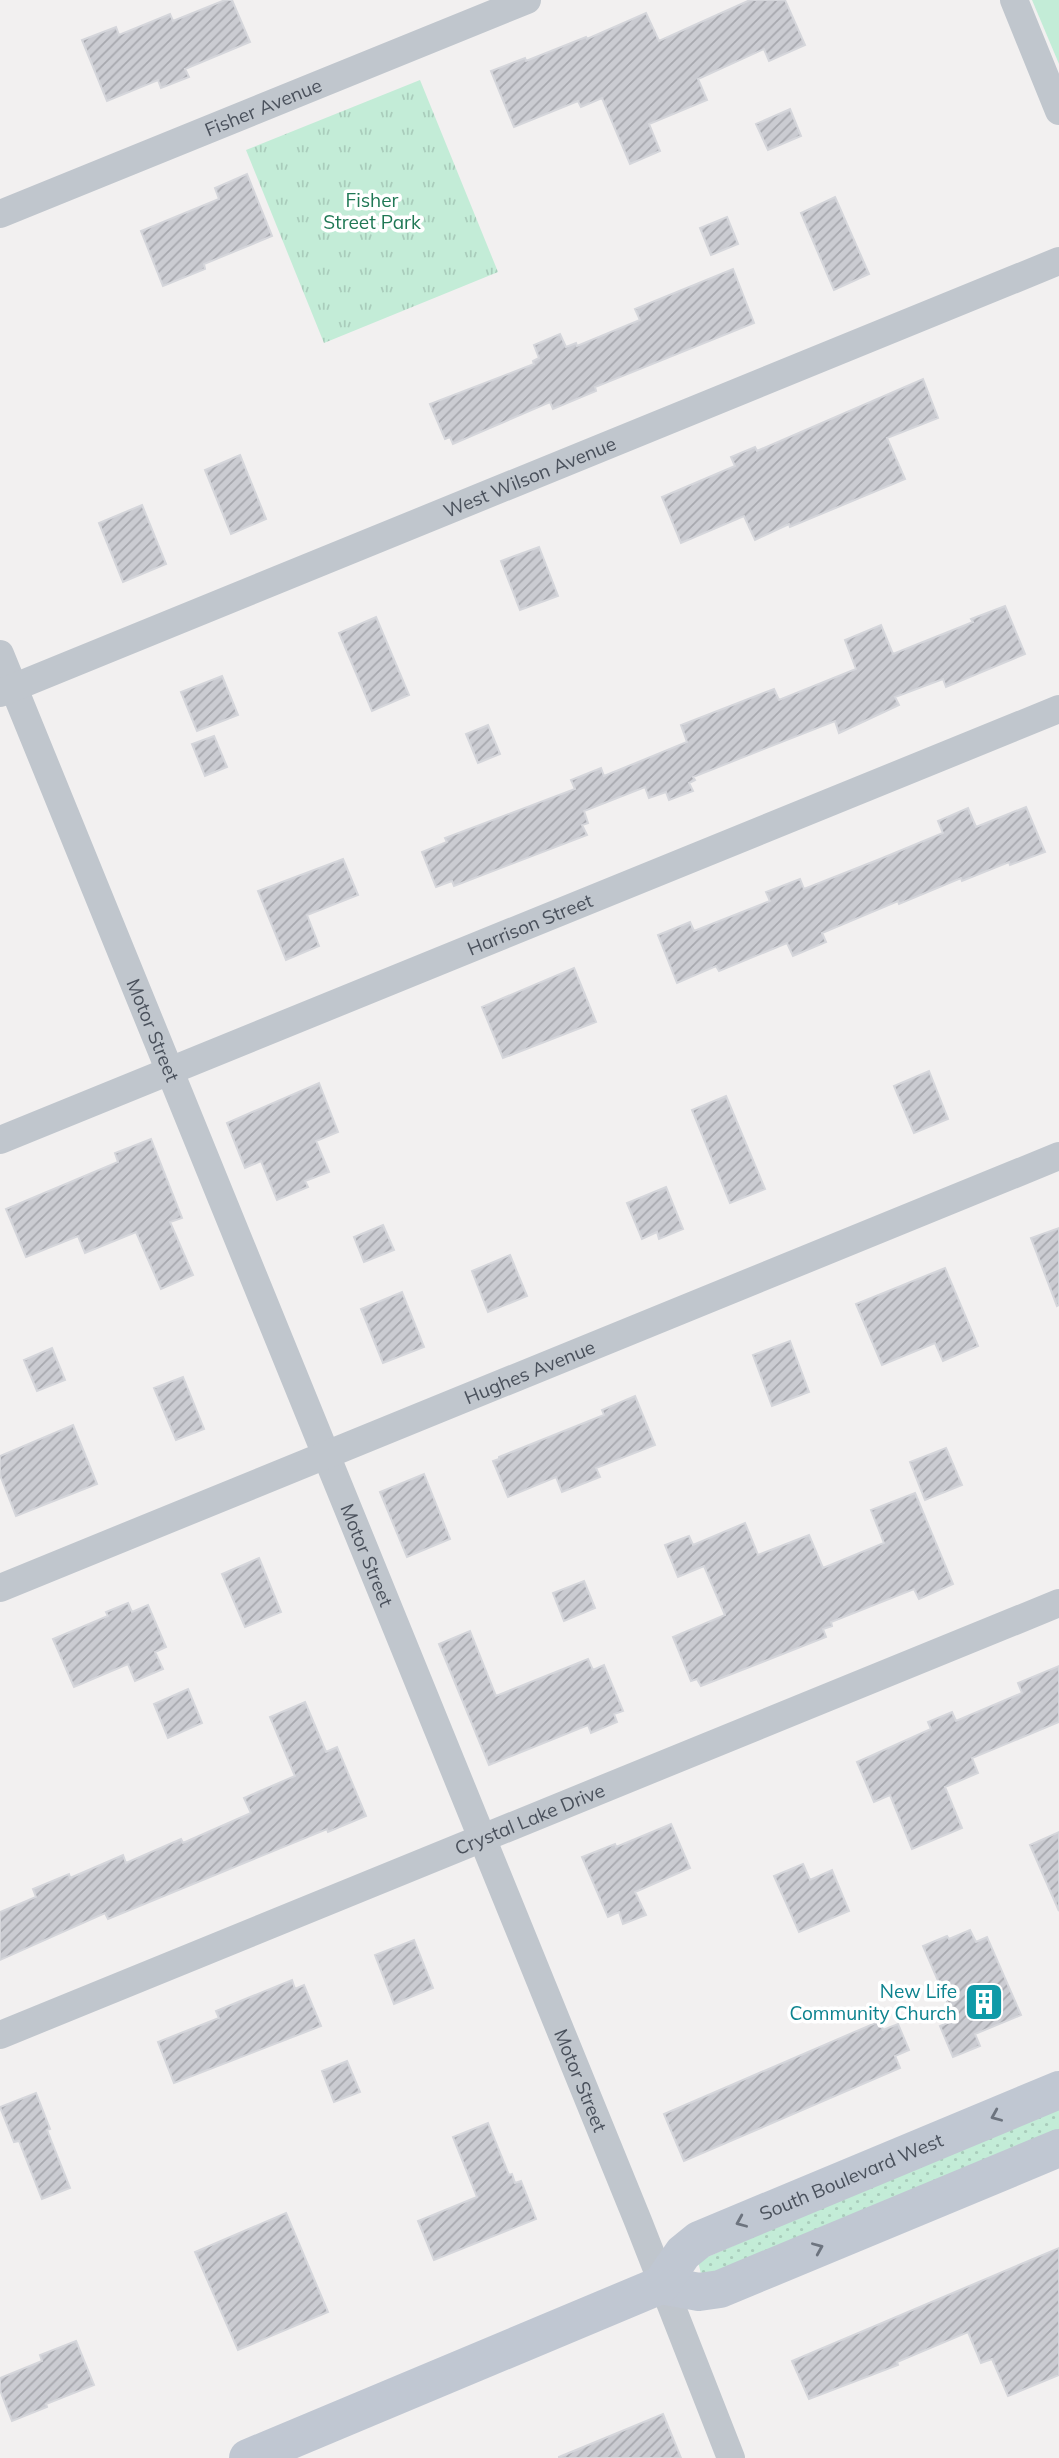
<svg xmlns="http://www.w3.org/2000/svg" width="1059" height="2458" font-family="Mulish,sans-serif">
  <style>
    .grass { fill: url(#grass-dots) }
    .park { fill: url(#park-tufts) }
    .pitch { fill: #c3ecd7 }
    .building { fill: url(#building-hatch); stroke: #d5d6db; stroke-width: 2 }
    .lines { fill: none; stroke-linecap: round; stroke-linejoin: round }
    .street { stroke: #c0c6cd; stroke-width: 28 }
    .secondary { stroke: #c0c7d2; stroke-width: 38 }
    .oneway { stroke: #6d747f }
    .labels { text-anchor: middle; stroke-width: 7; stroke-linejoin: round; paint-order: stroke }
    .street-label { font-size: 19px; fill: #4a515c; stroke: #fff }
    .park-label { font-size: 19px; fill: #207855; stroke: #fff }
    .culture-label { font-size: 19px; fill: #0d838f; stroke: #fff; text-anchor: end }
  </style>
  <defs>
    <pattern id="grass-dots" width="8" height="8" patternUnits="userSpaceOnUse" patternTransform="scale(1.75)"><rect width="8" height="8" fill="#c3ecd7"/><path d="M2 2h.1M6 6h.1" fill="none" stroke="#a9ccbb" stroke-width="1.8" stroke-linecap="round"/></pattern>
    <pattern id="park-tufts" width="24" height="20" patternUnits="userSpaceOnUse" patternTransform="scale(1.75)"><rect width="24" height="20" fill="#c3ecd7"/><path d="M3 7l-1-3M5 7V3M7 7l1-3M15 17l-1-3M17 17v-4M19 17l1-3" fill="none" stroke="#a9ccbb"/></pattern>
    <pattern id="building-hatch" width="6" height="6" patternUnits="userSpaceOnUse" patternTransform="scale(1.75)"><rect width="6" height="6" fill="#cbccd2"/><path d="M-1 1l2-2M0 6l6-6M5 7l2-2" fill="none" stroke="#a7a8ae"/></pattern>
  </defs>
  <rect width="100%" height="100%" fill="#f2f0f0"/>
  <path class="grass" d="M1059 2105V2134L718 2277 701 2274 698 2261Z"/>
  <path class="park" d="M420 80 498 272 324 343 246 150Z"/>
  <path class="pitch" d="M1032 0H1059V64Z"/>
  <path class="building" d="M225 0H232L250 42 185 69 189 77 161 88 158 80 107 101 82 40 116 27 119 35 170 14 173 21Z
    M750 0H785L805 45 769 61 764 49 698 79 707 100 649 124 660 151 630 164 602 98 581 107 578 101 514 127 491 71 525 58 526 61 586 37 587 39 646 13 659 41Z
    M790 109 801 136 768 150 756 124Z
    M247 174 272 236 204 264 205 269 163 286 141 231 219 199 215 188Z
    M835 197 869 274 834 290 801 213Z
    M727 217 738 244 711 255 700 228Z
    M733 269 754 323 595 387 596 391 553 409 550 402 453 444 450 437 445 439 430 404 534 364 533 361 539 358 534 345 560 334 566 347 576 343 577 346 640 320 635 309Z
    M923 379 938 418 887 438 905 479 790 527 789 524 755 540 744 516 681 543 662 497 735 466 731 457 755 447 757 451Z
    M240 455 266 519 231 534 205 470Z
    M142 505 166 564 123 582 99 523Z
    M539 547 558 596 520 610 501 561Z
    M1005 606 1025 654 946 687 943 679 895 697 899 705 839 733 835 721 693 777 695 780 689 783 693 791 669 800 666 792 649 798 645 787 584 811 588 823 582 825 587 835 454 886 452 881 436 887 422 852 447 842 445 838 575 789 571 780 601 768 604 776 687 742 681 725 774 689 779 700 856 669 845 640 881 625 893 654 973 622 971 619Z
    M376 617 409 695 372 711 339 633Z
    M222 676 238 715 197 731 181 692Z
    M488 725 500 754 478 763 466 734Z
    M214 736 227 767 205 776 192 744Z
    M1026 807 1045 852 1010 865 1009 862 962 881 961 878 899 904 898 901 822 933 826 942 793 956 787 943 719 971 716 966 677 983 658 935 690 922 694 931 770 901 766 892 800 879 804 889 880 859 943 833 938 821 968 808 976 827Z
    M343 859 358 895 307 915 319 946 286 960 258 891Z
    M574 968 596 1022 503 1058 482 1007Z
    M929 1071 948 1119 914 1133 894 1086Z
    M319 1083 338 1132 316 1141 329 1172 305 1181 308 1187 277 1200 261 1161 245 1168 227 1123Z
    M726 1096 765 1189 730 1203 692 1110Z
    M151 1139 182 1218 170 1222 193 1275 161 1289 136 1232 85 1253 78 1236 26 1257 6 1209 118 1162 115 1153Z
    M666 1187 683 1229 659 1239 657 1232 642 1239 627 1203Z
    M383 1225 394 1250 364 1262 354 1237Z
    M1059 1228V1305L1057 1306 1031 1238Z
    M510 1255 527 1296 488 1312 472 1271Z
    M945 1268 978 1346 943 1361 935 1343 882 1365 856 1304Z
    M402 1292 424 1347 383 1363 361 1309Z
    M790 1341 809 1392 772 1406 753 1355Z
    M52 1348 65 1380 37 1391 24 1360Z
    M183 1377 204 1429 176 1440 154 1388Z
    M635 1396 655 1445 596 1468 600 1477 562 1492 556 1477 508 1497 493 1461 499 1459V1457L604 1415 602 1410Z
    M73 1425 97 1484 16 1516 0 1475V1456Z
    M946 1448 962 1485 925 1500 910 1462Z
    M424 1474 450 1539 407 1557 380 1492Z
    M915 1493 953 1584 919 1599 914 1589 831 1622 832 1626 823 1629 826 1637 701 1686 697 1679 691 1681 673 1637 725 1615 704 1566 678 1577 665 1545 689 1536 693 1545 745 1523 758 1555 809 1535 823 1568 884 1543 871 1510Z
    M259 1558 281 1612 245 1627 222 1574Z
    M584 1581 595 1608 564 1621 553 1593Z
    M128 1603 132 1612 148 1605 166 1647 155 1652 163 1669 135 1681 128 1664 74 1687 53 1639 108 1616 106 1612Z
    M470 1631 496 1696 588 1659 593 1670 604 1665 623 1711 614 1714 617 1722 591 1733 588 1725 489 1765 439 1644Z
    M1059 1666V1722L972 1758 978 1773 945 1787 962 1828 912 1849 890 1795 874 1802 857 1762 931 1729 928 1722 952 1712 956 1721 1022 1693 1018 1683Z
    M188 1689 202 1723 168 1738 154 1704Z
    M305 1702 326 1752 337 1747 366 1816 328 1832 327 1829 108 1919 105 1913 0 1960V1912L36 1897 33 1889 69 1874 70 1878 123 1855 126 1863 181 1839 183 1843 251 1813 244 1798 295 1776 270 1717Z
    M671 1824 690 1868 635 1892 646 1915 623 1924 619 1912 608 1917 582 1857 615 1844 616 1847Z
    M1059 1832V1911L1030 1845Z
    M803 1864 810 1880 832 1870 849 1911 799 1932 774 1876Z
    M970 1930 976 1942 987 1937 1021 2015 975 2034 980 2046 953 2057 940 2026 955 2020 923 1946 947 1936 949 1939Z
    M414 1940 433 1988 394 2004 375 1955Z
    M292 1980 295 1989 304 1985 321 2026 174 2083 158 2042 219 2018 216 2011Z
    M880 2021 883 2030 898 2024 909 2050 895 2056 900 2068 684 2161 664 2114Z
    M347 2061 360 2092 334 2102 322 2071Z
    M36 2093 50 2129 47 2130 70 2188 42 2199 19 2141 14 2142 0 2107Z
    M488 2123 509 2175 512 2174 515 2183 521 2181 536 2219 434 2260 418 2221 477 2197 453 2137Z
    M286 2213 328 2312 238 2350 195 2252Z
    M1059 2248V2375L1008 2396 992 2359 981 2363 968 2332 897 2362 898 2365 809 2399 792 2361Z
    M76 2341 94 2385 46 2404 47 2407 12 2421 0 2390V2378L42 2361 40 2355Z
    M663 2414 681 2458H559V2457Z"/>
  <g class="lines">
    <g class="street">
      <path d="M1014 0 1059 111"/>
      <path id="s1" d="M0 214 527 0"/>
      <path id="s2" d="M0 654 638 2221 731 2458"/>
      <path id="s3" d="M0 693 1059 261"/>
      <path id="s4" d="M0 1140 1059 709"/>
      <path id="s5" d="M0 1588 1059 1156"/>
      <path id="s6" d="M0 2035 1059 1603"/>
    </g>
    <g class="secondary">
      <path d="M661 2285 699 2292 720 2289 1059 2148"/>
      <path id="s7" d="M248 2458 661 2285 683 2253 699 2240 1059 2090"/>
    </g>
  </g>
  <defs><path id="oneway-chevron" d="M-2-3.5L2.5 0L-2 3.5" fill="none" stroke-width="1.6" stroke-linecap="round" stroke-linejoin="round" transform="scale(1.75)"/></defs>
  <g class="oneway">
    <use href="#oneway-chevron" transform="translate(996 2116) rotate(157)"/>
    <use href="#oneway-chevron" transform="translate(741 2222) rotate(157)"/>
    <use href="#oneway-chevron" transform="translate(818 2248) rotate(-23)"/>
  </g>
  <defs>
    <g id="building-square" transform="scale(2.0125)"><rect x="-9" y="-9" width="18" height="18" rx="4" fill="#0f9aa8" stroke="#fff"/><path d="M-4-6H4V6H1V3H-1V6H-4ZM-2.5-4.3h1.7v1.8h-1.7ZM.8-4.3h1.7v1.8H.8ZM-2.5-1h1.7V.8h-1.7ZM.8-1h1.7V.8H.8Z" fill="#fff"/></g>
  </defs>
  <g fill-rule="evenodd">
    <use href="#building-square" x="984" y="2002"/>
  </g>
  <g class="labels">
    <g class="street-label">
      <text dy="7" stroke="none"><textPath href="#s1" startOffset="284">Fisher Avenue</textPath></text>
      <text dy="7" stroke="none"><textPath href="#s3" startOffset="572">West Wilson Avenue</textPath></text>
      <text dy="7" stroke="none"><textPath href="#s4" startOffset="572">Harrison Street</textPath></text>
      <text dy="7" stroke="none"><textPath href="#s2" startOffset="406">Motor Street</textPath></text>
      <text dy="7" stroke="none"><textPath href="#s5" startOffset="572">Hughes Avenue</textPath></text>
      <text dy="7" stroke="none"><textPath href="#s2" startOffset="973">Motor Street</textPath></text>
      <text dy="7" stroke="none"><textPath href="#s6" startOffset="572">Crystal Lake Drive</textPath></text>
      <text dy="7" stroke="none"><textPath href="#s2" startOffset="1540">Motor Street</textPath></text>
      <text dy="7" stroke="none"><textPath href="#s7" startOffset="672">South Boulevard West</textPath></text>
    </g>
    <g class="park-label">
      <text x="372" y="207">Fisher<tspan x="372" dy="22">Street Park</tspan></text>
    </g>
    <g class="culture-label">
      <text x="957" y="1998">New Life<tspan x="957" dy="22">Community Church</tspan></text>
    </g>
  </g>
</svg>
